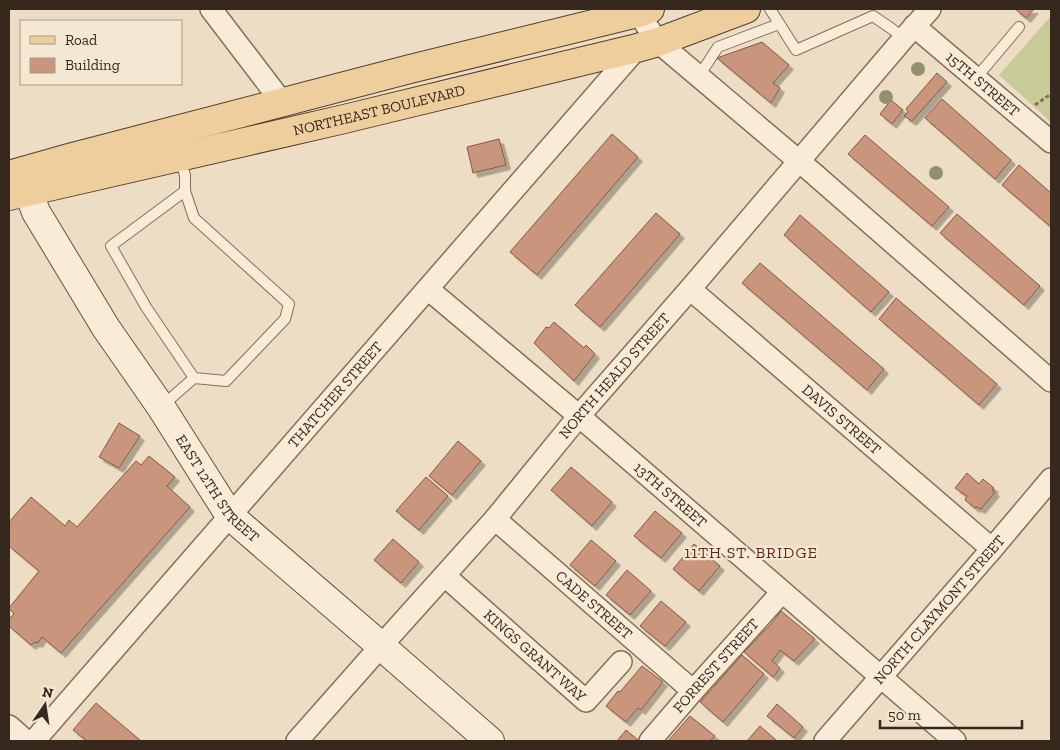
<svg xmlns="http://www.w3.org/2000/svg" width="1060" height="750" font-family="'Zilla Slab',serif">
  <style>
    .green { fill: #c8ca98 }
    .building { fill: #c9957b; stroke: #855741; filter: url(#shadow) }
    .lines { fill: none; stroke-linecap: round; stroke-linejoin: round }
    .service-casing { stroke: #866e5b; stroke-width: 12 }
    .minor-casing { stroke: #866e5b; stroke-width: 24 }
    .secondary-casing { stroke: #68503e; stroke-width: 30 }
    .primary-casing { stroke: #543d2f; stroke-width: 30 }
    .path { stroke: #866e5b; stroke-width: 3; stroke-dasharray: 4 2.5; stroke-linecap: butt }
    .service { stroke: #f8ebd7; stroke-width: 10 }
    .minor { stroke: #f8ebd7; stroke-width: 21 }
    .secondary { stroke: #f8ebd7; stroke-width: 28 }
    .primary { stroke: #eece9d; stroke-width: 28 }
    .tree { fill: #93916d }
    .labels { text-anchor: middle; stroke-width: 4.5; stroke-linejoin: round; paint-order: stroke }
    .street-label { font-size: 15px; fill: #37281e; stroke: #f4e8d3 }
    .neighbourhood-label { font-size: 16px; letter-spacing: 1px; fill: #62281f; stroke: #f4e8d3 }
  </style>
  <defs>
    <filter id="shadow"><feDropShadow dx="4.5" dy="4.5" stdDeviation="0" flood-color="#0004"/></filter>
  </defs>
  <rect width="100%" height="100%" fill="#ecddc4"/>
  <path class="green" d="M1051 16V122L999 75Z"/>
  <path class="building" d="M1015 9H1034L1026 18Z
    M762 42 789 65 773 83 780 88 771 103 717 58Z
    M937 73 947 82 912 121 904 116 908 112 906 109Z
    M942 99 1011 160 995 179 925 118Z
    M891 100 903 110 892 124 880 114Z
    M612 134 638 157 537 275 510 252Z
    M865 135 949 207 932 226 848 154Z
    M499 139 506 165 473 173 467 147Z
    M1019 165 1051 193V227L1002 185Z
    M656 213 680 234 600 327 575 305Z
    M957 214 1040 286 1024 305 940 233Z
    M800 215 889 292 871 312 784 235Z
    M760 263 884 369 867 390 742 283Z
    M896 298 997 384 979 405 879 319Z
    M554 322 584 348 586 345 595 354 574 381 534 343 546 327 549 328Z
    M119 423 140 436 119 468 99 457Z
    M458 441 481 461 452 495 429 476Z
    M149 456 175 477 167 486 190 507 61 653 42 637 38 643 35 642 31 645 9 626V619L14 614 9 608 39 571 9 546V522L31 497 65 526 69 520 77 527 136 461 141 465Z
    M571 467 612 502 592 526 551 490Z
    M967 473 979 484 983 479 994 488 992 490 995 492 981 509 976 507 975 508 965 500 967 496 955 488Z
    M426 477 448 496 419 530 396 511Z
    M655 511 682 533 661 558 634 536Z
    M393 539 419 562 401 583 374 560Z
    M591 540 616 561 595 586 570 565Z
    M694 544 720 566 699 591 673 569Z
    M627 570 651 591 630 615 606 595Z
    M661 601 686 622 665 646 640 626Z
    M781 611 815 639 794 661 780 650 772 661 780 668 773 677 744 652 771 624Z
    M742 655 764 674 723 722 700 702Z
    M642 666 663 682 641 710 638 708 626 722 606 706 618 691 620 692Z
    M96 703 141 741H87L73 730Z
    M777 704 803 727 794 738 767 716Z
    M690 716 715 736 710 741H668Z
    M760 726 777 741H747Z
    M626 730 638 740 642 738 646 741H617Z"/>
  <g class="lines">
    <g class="service-casing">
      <path id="service" d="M770 9 796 50 873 16 892 29 904 38
        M699 76 718 47 779 24
        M976 78 1019 27
        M185 191 194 218 289 304 285 319 226 381 194 378
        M162 406 194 378 146 307 111 246 185 191V175L179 157"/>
    </g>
    <g class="minor-casing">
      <g id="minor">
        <path d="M211 9 282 102"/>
        <path d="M635 9 658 42 813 173 1051 381"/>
        <path id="s1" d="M914 26 1051 142"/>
        <path id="s2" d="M428 289 579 416 955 741"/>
        <path id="s3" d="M690 289 992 549"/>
        <path id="s4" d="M495 519 693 691"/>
        <path id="s5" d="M445 576 586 701 621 662"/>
        <path d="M9 726 26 741"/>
        <path id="s6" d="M34 741 637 48"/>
        <path id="s7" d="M297 741 381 646 495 519 579 416 690 289 904 38 930 9"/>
        <path id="s8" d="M650 741 693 691 782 592"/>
        <path id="s9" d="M825 741 992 549 1051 479"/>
      </g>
    </g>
    <g class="secondary-casing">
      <g id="secondary">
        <path id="s10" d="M21 172 36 212 106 328 161 407 230 516 381 646 490 741"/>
      </g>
    </g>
    <g class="primary-casing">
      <g id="primary">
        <path d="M9 175 69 158 410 69 638 13 650 9"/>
        <path id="s11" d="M9 196 340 120 637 48 658 42 746 9"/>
      </g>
    </g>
    <path class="path" d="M1035 105 1051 94"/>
    <use href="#service" class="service"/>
    <use href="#minor" class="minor"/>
    <use href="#secondary" class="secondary"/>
    <use href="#primary" class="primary"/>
  </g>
  <g class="tree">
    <circle cx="918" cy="69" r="7"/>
    <circle cx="886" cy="97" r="7"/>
    <circle cx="936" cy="173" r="7"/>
  </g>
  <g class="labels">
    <g class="street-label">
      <text dy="5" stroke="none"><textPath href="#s1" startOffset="90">15TH STREET</textPath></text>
      <text dy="5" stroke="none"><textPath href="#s11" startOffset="380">NORTHEAST BOULEVARD</textPath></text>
      <text dy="5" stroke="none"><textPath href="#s7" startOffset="484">NORTH HEALD STREET</textPath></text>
      <text dy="5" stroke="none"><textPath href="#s6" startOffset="459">THATCHER STREET</textPath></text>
      <text dy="5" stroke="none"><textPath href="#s3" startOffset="200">DAVIS STREET</textPath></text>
      <text dy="5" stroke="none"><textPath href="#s10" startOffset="374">EAST 12TH STREET</textPath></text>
      <text dy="5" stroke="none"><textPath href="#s2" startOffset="318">13TH STREET</textPath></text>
      <text dy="5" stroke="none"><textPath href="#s4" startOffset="131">CADE STREET</textPath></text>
      <text dy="5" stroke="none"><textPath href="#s9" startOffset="174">NORTH CLAYMONT STREET</textPath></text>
      <text dy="5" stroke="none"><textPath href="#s5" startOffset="120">KINGS GRANT WAY</textPath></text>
      <text dy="5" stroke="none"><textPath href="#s8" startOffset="100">FORREST STREET</textPath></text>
    </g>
    <g class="neighbourhood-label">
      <text x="751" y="558">11TH ST. BRIDGE</text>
    </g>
  </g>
  <rect width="1060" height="750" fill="none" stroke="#37281e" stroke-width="20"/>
  <rect x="20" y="20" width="162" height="65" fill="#f4e8d3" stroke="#a89b8b"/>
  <rect x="30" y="36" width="25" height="8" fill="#eece9d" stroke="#a89b8b"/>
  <text x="65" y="45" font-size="15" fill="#37281e">Road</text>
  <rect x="30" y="58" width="25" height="15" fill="#c9957b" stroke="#a89b8b"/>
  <text x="65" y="70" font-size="15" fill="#37281e">Building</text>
  <g transform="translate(45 705) rotate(13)" stroke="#f4e8d3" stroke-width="4" paint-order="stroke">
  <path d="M0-4L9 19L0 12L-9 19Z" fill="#37281e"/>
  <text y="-8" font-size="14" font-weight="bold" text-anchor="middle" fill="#37281e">N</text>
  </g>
  <path d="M880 720v8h142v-8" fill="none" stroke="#37281e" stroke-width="2.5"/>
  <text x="888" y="720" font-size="15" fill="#37281e" stroke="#f4e8d3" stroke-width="4" paint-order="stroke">50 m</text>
</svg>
